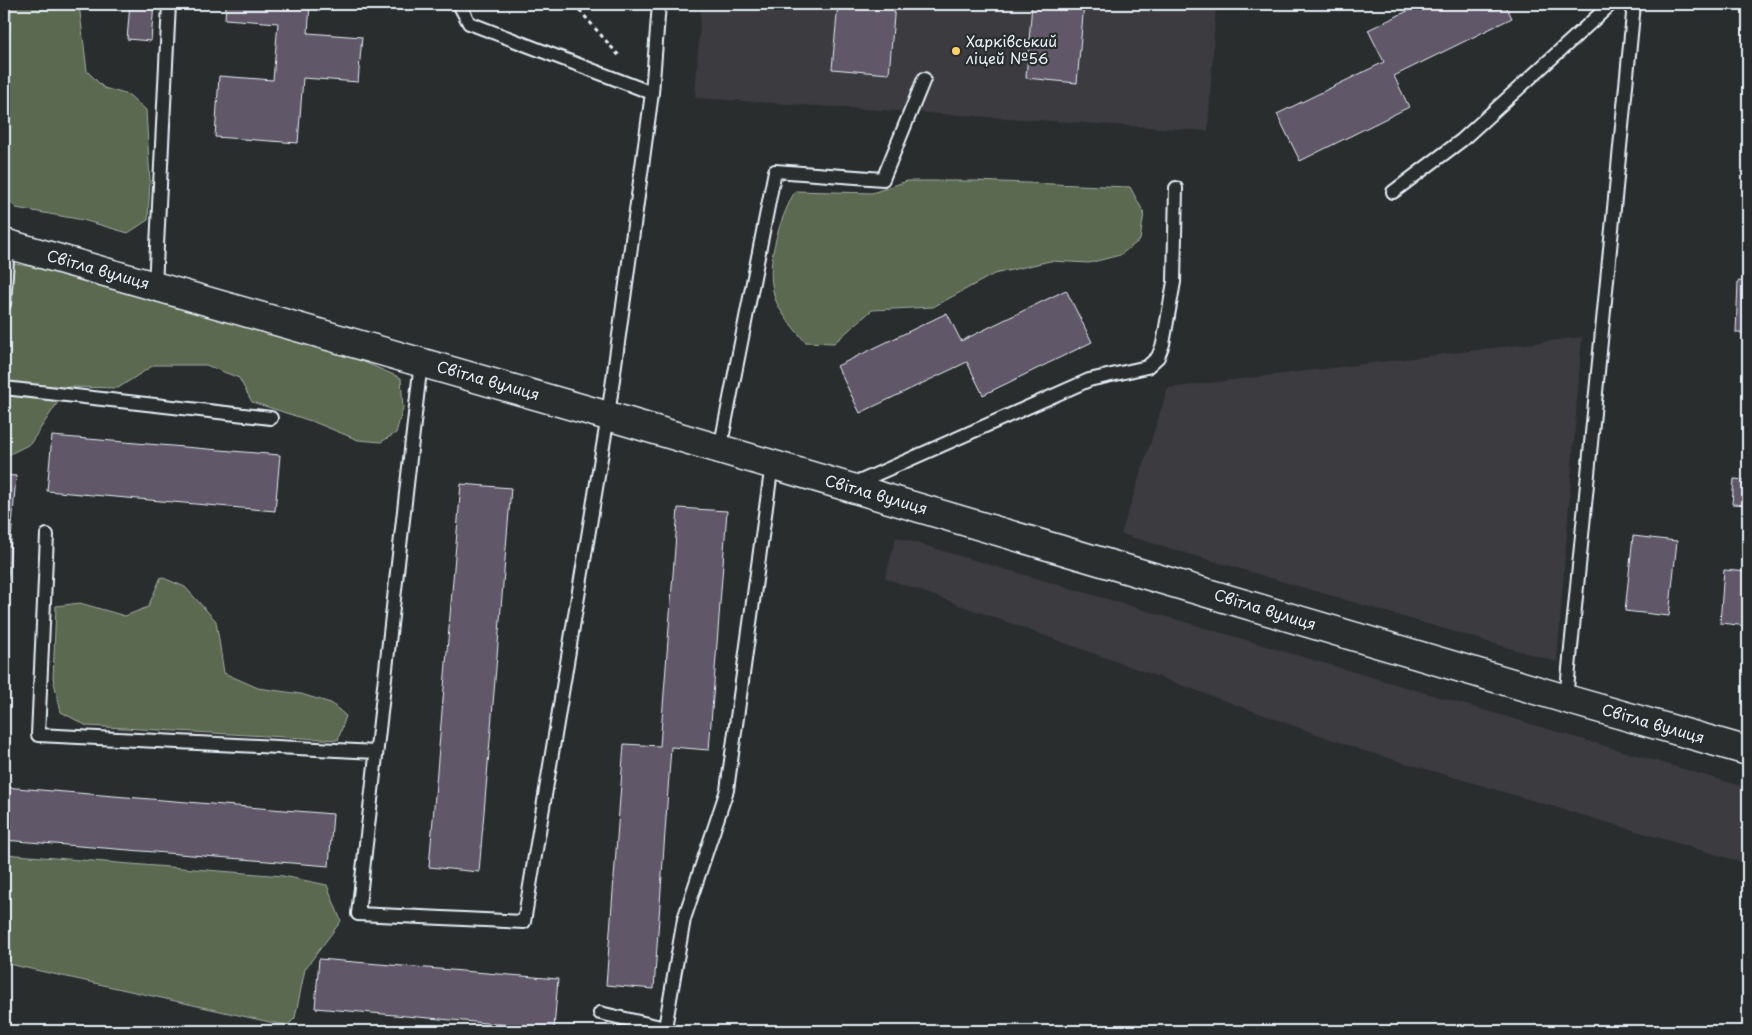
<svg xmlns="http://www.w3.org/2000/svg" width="1752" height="1035" font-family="'Playpen Sans',sans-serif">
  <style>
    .built { fill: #3a3a3f }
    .green { fill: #5b6951; stroke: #a2ada4 }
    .building { fill: #605868; stroke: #e8f1f8 }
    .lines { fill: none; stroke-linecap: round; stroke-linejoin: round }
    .service-casing { stroke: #e8f1f8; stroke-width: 16 }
    .tertiary-casing { stroke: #e8f1f8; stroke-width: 31 }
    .path { stroke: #e8f1f8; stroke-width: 3; stroke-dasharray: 4 4; stroke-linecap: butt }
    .service { stroke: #2a2d2e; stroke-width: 12 }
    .tertiary { stroke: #2a2d2e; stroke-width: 28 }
    .poi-dot { fill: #ffd166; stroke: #2a2d2e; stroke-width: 2 }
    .labels { text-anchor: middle; stroke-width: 4.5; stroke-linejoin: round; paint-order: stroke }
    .poi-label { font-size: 15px; fill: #e8f1f8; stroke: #2a2d2e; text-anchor: start }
    .street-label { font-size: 15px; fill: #e8f1f8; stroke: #2a2d2e }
  </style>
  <rect width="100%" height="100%" fill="#2a2d2e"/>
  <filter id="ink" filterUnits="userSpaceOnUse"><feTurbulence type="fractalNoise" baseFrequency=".02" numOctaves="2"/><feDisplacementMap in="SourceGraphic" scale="10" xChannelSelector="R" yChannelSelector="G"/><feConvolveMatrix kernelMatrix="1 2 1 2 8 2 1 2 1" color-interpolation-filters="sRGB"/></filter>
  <g filter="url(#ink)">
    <path class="built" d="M701 4H1216L1208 131 695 98Z
      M1582 337 1557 662 1121 534 1168 388Z
      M896 537 1748 788V864L1361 750 885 578Z"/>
    <path class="green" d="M12 4H79L87 71 104 88 129 95 146 110 150 181 148 220 128 233 83 220 16 208 4 195V107Z
      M907 181H975L1130 187 1144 213 1140 240 1120 255 1089 263 1050 261 994 274 933 307 872 310 834 343 805 342C796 330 782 316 776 301 763 267 779 221 795 191L872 193Z
      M4 262 91 277 322 344 401 378 403 408 396 433 381 442 358 440 314 422 252 402 239 378 206 365H154L118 388 68 387 30 444 4 457Z
      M161 577 185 587 216 621 224 673 258 688 301 694 331 703 346 716 338 740 87 726 61 712 53 678 56 606 80 603 125 616 148 607Z
      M4 854 283 876 327 885 341 921 305 969 295 1018 288 1025 274 1023 4 963Z"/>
    <path class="building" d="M130 4H154L151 41 127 39Z
      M226 4H310L308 33 362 37 358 82 303 78 298 143 215 137 219 76 273 80 278 23 225 19Z
      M838 4H895L889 74 832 69Z
      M1032 4H1084L1077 83 1026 78Z
      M1422 4H1505L1512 18 1394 76 1409 107 1300 161 1277 114 1384 62 1368 30Z
      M1738 281 1748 282V333H1736Z
      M1066 290 1092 342 983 395 967 362 860 413 837 366 947 313 961 341Z
      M52 436 280 455 275 511 47 491Z
      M4 475 16 476 4 629Z
      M1734 479 1748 480V505L1732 504Z
      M461 484 511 488 479 872 429 867Z
      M678 508 727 511 709 750 671 747 654 989 606 985 624 744 660 746Z
      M1633 536 1677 541 1669 616 1625 611Z
      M1724 570 1748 572V626L1720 623Z
      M4 787 333 814 329 866 4 840Z
      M319 959 558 979 554 1029 315 1008Z"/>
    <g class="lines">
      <g class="service-casing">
        <path id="service" d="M459 4 469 23 652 93
          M1393 192 1462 140 1611 4
          M155 286 169 4
          M4 304 8 244
          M421 362 358 914 524 922 608 416 652 93 659 4
          M4 388 271 418
          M720 449 775 171 883 179 924 79
          M852 485 1089 380 1147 367 1158 357 1163 344 1174 282 1176 188
          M47 535 38 735 376 752
          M1566 699 1634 4
          M600 1013 665 1028 684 919 727 790 772 464"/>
      </g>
      <g class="tertiary-casing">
        <path id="tertiary" d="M4 243 608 416 1566 699 1748 751"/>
      </g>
      <path class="path" d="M574 4 621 58"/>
      <use href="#service" class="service"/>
      <use href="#tertiary" class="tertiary"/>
    </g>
  </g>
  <circle class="poi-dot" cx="956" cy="51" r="5"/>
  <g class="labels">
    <g class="poi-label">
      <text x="966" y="47">Харківський<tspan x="966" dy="17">ліцей №56</tspan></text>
    </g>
    <g class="street-label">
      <text transform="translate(98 270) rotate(16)" y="5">Світла вулиця</text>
      <text transform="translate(488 381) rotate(16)" y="5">Світла вулиця</text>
      <text transform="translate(876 495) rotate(16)" y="5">Світла вулиця</text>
      <text transform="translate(1265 610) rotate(17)" y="5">Світла вулиця</text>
      <text transform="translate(1653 724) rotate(16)" y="5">Світла вулиця</text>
    </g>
  </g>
  <rect width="1752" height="1035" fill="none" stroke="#2a2d2e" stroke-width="20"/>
  <rect x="10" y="10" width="1732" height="1015" fill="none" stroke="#e8f1f8" stroke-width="2" filter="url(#ink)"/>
</svg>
